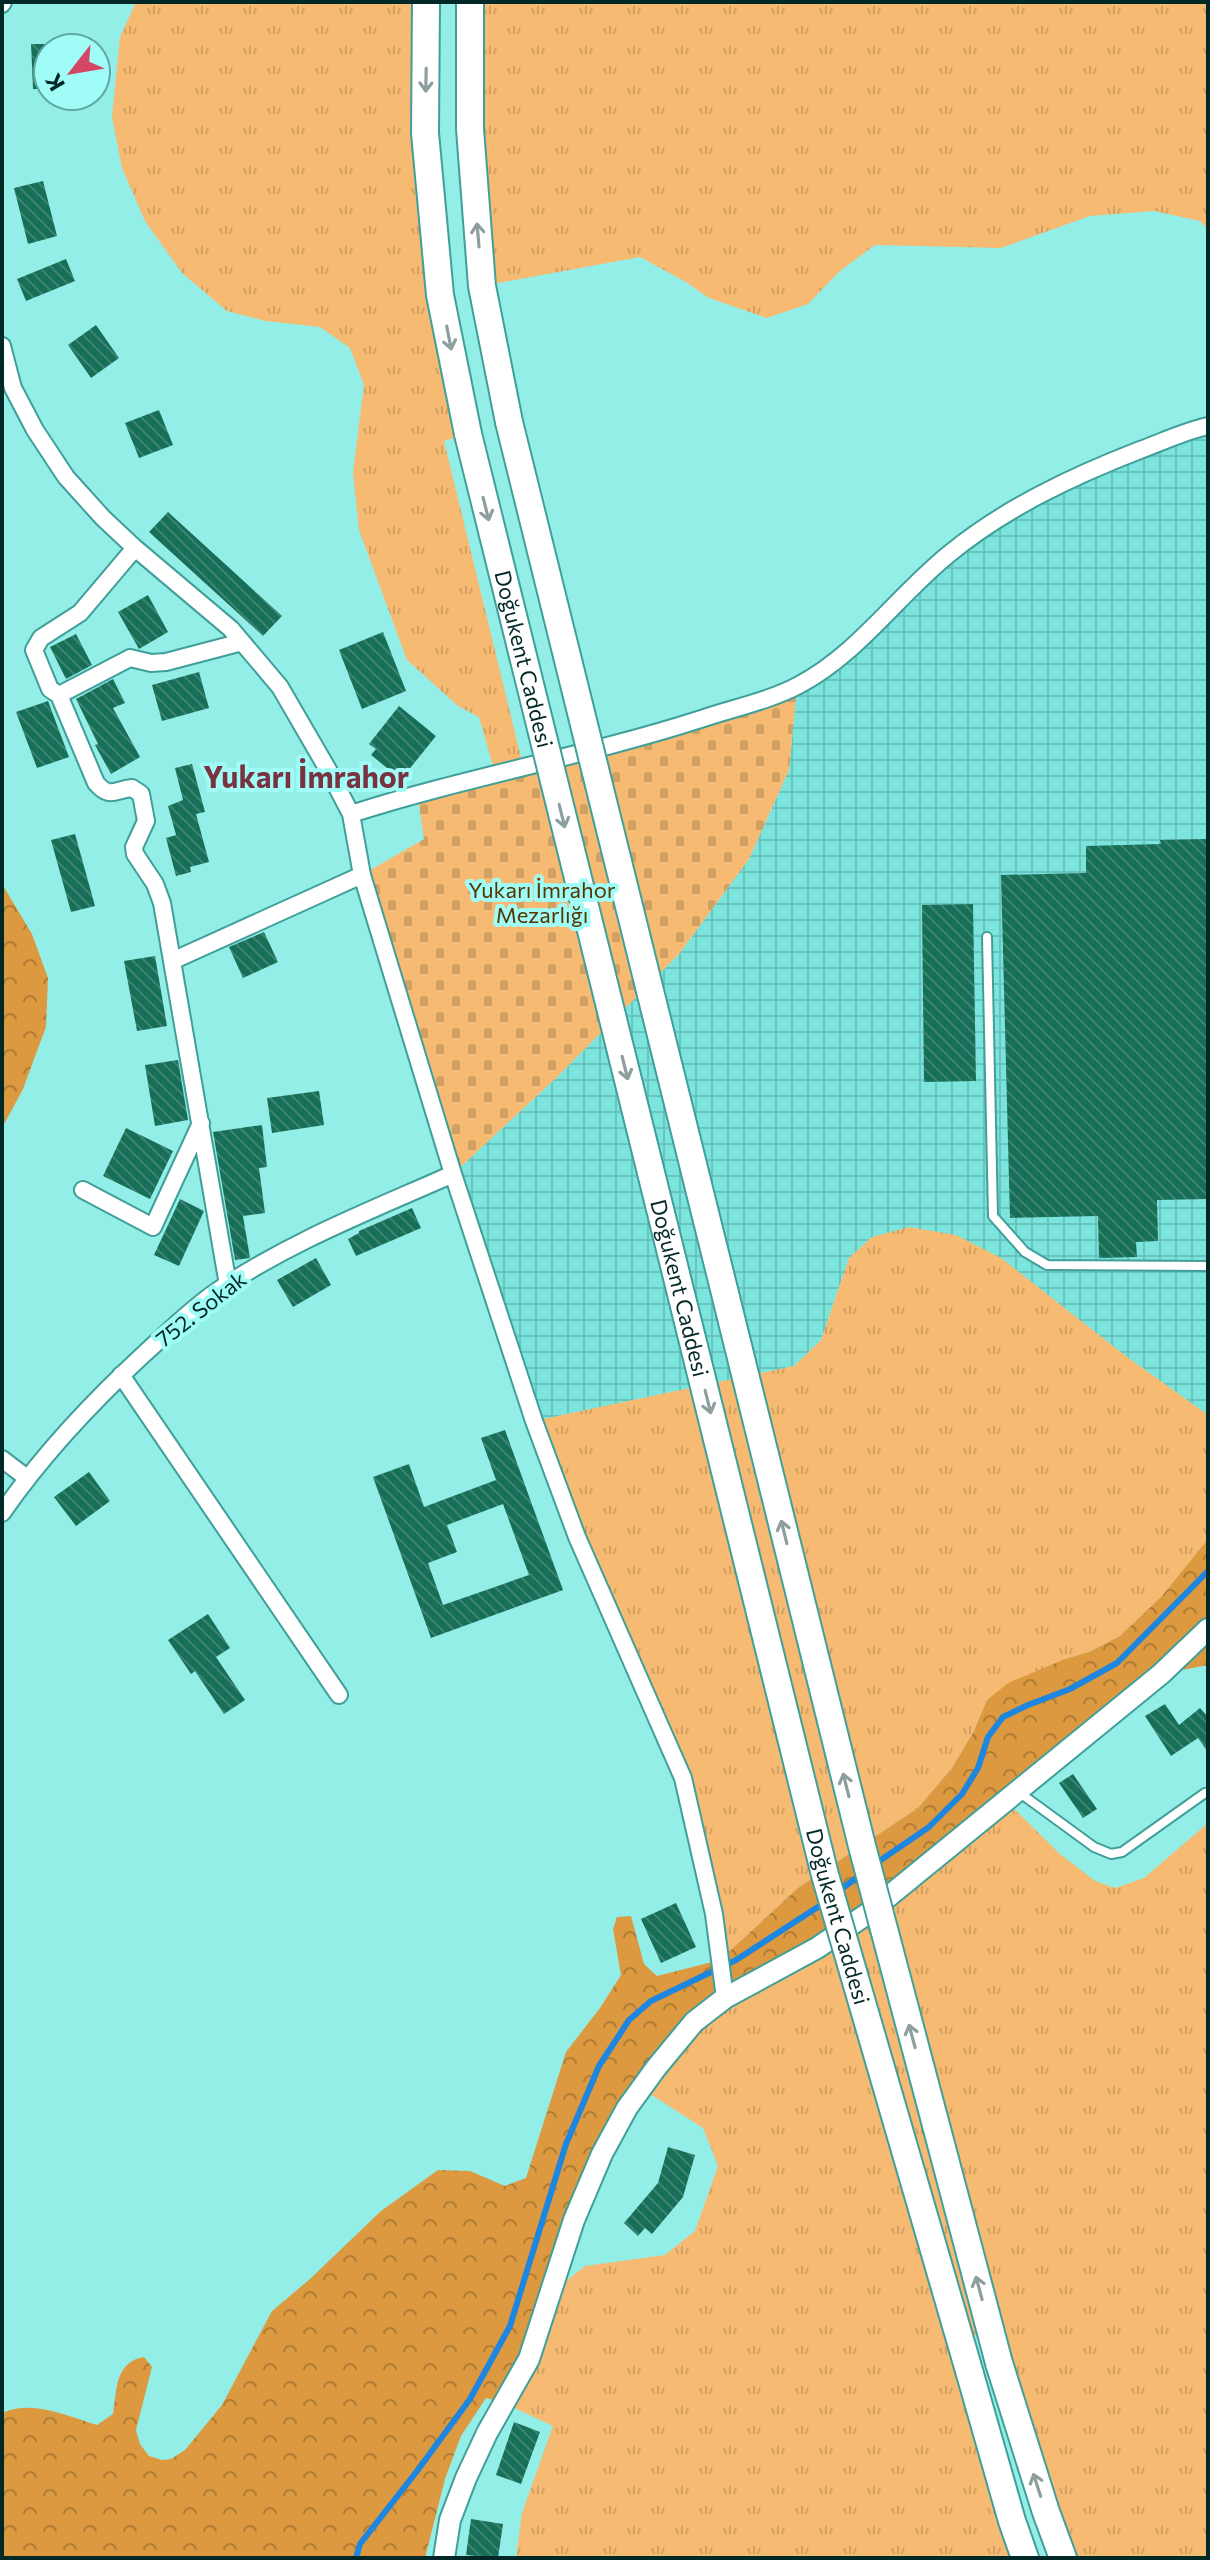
<svg xmlns="http://www.w3.org/2000/svg" width="1210" height="2560" font-family="Commissioner,sans-serif">
  <style>
    .industrial { fill: url(#industrial-grid) }
    .grass { fill: url(#grass-tufts) }
    .forest { fill: url(#forest-crowns) }
    .cemetery { fill: url(#cemetery-stones) }
    .lines { fill: none; stroke-linecap: round; stroke-linejoin: round }
    .stream { stroke: #1d86e0; stroke-width: 6 }
    .building { fill: url(#building-back-hatch); fill-rule: evenodd }
    .service-casing { stroke: #419f9a; stroke-width: 12 }
    .minor-casing { stroke: #419f9a; stroke-width: 20 }
    .tertiary-casing { stroke: #419f9a; stroke-width: 24 }
    .primary-casing { stroke: #419f9a; stroke-width: 30 }
    .service { stroke: #fff; stroke-width: 8 }
    .minor { stroke: #fff; stroke-width: 16 }
    .tertiary { stroke: #fff; stroke-width: 20 }
    .primary { stroke: #fff; stroke-width: 26 }
    .primary-bridge-casing { stroke: #419f9a; stroke-width: 30; stroke-linecap: butt }
    .primary-bridge { stroke: #fff; stroke-width: 26 }
    .oneway { stroke: #8c9e9d }
    .labels { text-anchor: middle; stroke-width: 8; stroke-linejoin: round; paint-order: stroke }
    .street-label { font-size: 22px; fill: #002826; stroke: #a0fcf6 }
    .park-label { font-size: 22px; fill: #563501; stroke: #a0fcf6 }
    .district-label { font-size: 30px; font-weight: bold; fill: #793240; stroke: #a0fcf6 }
  </style>
  <defs>
    <pattern id="industrial-grid" width="8" height="8" patternUnits="userSpaceOnUse" patternTransform="scale(2)"><rect width="8" height="8" fill="#7be4dd"/><path d="M0 4h8M4 0v8" fill="none" stroke="#69c4be"/></pattern>
    <pattern id="grass-tufts" width="24" height="20" patternUnits="userSpaceOnUse" patternTransform="scale(2)"><rect width="24" height="20" fill="#f6ba72"/><path d="M3 7l-1-3M5 7V3M7 7l1-3M15 17l-1-3M17 17v-4M19 17l1-3" fill="none" stroke="#d1a063"/></pattern>
    <pattern id="forest-crowns" width="20" height="18" patternUnits="userSpaceOnUse" patternTransform="scale(2)"><rect width="20" height="18" fill="#dc9940"/><path d="M2 6a3 3 0 1 1 6 0M12 15a3 3 0 1 1 6 0" fill="none" stroke="#b07d35"/></pattern>
    <pattern id="cemetery-stones" width="16" height="16" patternUnits="userSpaceOnUse" patternTransform="scale(2)"><rect width="16" height="16" fill="#f6ba72"/><path d="M2 7V4a2 2 0 0 1 4 0v3zM10 15v-3a2 2 0 0 1 4 0v3z" fill="#d1a063"/></pattern>
    <pattern id="building-back-hatch" width="6" height="6" patternUnits="userSpaceOnUse" patternTransform="scale(2)"><rect width="6" height="6" fill="#176f58"/><path d="M-1 5l2 2M0 0l6 6M5-1l2 2" fill="none" stroke="#3e8372"/></pattern>
  </defs>
  <rect width="100%" height="100%" fill="#93eee8"/>
  <path class="industrial" d="M1208 426V1415L1127 1357 849 1258 821 1340 794 1366 534 1421 453 1174 557 1077 679 954 749 859 789 770 797 686 1005 515Z"/>
  <path class="grass" d="M136 2H426L425 133 468 434 444 441 523 766 495 773 479 717 458 706 407 660 359 530 353 473 364 385 350 348 320 327 266 321 227 311 182 273 145 221 122 168 112 117 120 37Z
    M470 2H1208V230L1200 221 1154 211 1090 216 1001 248 875 245 840 271 808 304 767 318 709 298 686 282 640 257 482 286Z
    M909 1227 956 1235 1001 1258 1127 1357 1208 1415V1539L1162 1596 1120 1636 1089 1652 1065 1659 987 1700 974 1731 952 1768 918 1808 798 1888 720 1960 694 1821 534 1421 794 1366 821 1340 849 1258 872 1237Z
    M1005 1800 1060 1854 1095 1881 1115 1888 1144 1878 1208 1823V2558H1063L990 2332 960 2339 1025 2558H516L522 2513 553 2426 504 2403 551 2293 585 2266 665 2255 695 2231 718 2166 703 2128 641 2088 694 2022Z"/>
  <path class="forest" d="M2 884 32 934 48 978 46 1027 23 1089 2 1128Z
    M1208 1539V1665L1161 1674 924 1869 725 1998 627 2108 504 2403 486 2398 461 2436 445 2479 425 2558H2V2413C31 2399 68 2416 97 2425L113 2414C117 2389 115 2362 144 2357L152 2367 136 2430 140 2444 149 2456 162 2460 171 2459 185 2450 222 2405 272 2311 310 2279 381 2211 438 2170 470 2171 505 2186 526 2178 566 2052 600 2008 621 1975 613 1929 617 1917 631 1916 644 1964 657 1976 720 1960 798 1888 918 1808 952 1768 974 1731 987 1700 1008 1683 1065 1659 1089 1652 1120 1636 1162 1596Z"/>
  <path class="cemetery" d="M797 686 789 770 749 859 679 954 557 1077 453 1174 362 875 424 839 417 792Z"/>
  <g class="lines">
    <path class="stream" d="M875 1864 929 1827 962 1794 978 1768 988 1737 1003 1717 1028 1705 1070 1689 1117 1663 1208 1571
      M836 1893 863 1873
      M356 2558 360 2544 417 2471 470 2399 510 2326 566 2144 599 2066 629 2020 651 2001 736 1960 824 1903"/>
  </g>
  <path class="building" d="M31 44H48V89H33Z
    M43 181 57 236 28 244 14 188Z
    M66 259 75 281 26 301 17 279Z
    M96 325 119 358 91 378 68 345Z
    M159 410 173 445 139 458 125 423Z
    M168 512 282 616 263 636 149 532Z
    M148 595 168 632 139 649 118 612Z
    M383 632 406 691 362 709 339 650Z
    M76 634 92 665 66 679 50 647Z
    M199 672 209 708 162 721 152 685Z
    M113 679 125 703 113 708 140 757 111 774 95 745 98 744 76 699Z
    M48 701 69 757 37 768 16 712Z
    M399 706 436 736 407 772 403 768 397 776 371 755 376 749 369 744Z
    M192 764 205 812 196 814 209 862 190 867 191 872 176 876 166 838 176 835 168 806 183 800 175 768Z
    M75 834 95 906 71 912 51 840Z
    M1208 839V912H1206L1208 1199 1157 1200 1158 1241 1136 1242 1137 1257 1099 1258 1098 1216 1010 1218 1001 875 1086 873V846L1161 844 1160 840Z
    M973 904 976 1081 924 1082 922 905Z
    M264 932 278 962 243 978 229 947Z
    M155 956 167 1026 137 1031 124 961Z
    M178 1060 188 1120 155 1126 145 1065Z
    M319 1091 324 1125 272 1133 267 1098Z
    M262 1125 267 1167 259 1168 265 1213 243 1216 250 1258 235 1260 213 1132Z
    M126 1128 173 1151 150 1199 103 1176Z
    M180 1199 204 1211 179 1266 154 1255Z
    M412 1208 421 1228 356 1256 348 1239 359 1233V1231Z
    M316 1258 331 1285 293 1307 277 1280Z
    M505 1430 563 1590 431 1638 373 1477 409 1464 424 1507 496 1480 481 1438ZM503 1504 529 1575 443 1605 428 1563 457 1552 447 1525Z
    M89 1472 110 1501 76 1526 54 1497Z
    M208 1614 230 1648 216 1657 245 1700 224 1714 195 1671 191 1674 168 1640Z
    M1165 1704 1179 1725 1200 1708 1208 1717V1752L1198 1738 1171 1756 1145 1716Z
    M1073 1774 1097 1809 1083 1818 1059 1783Z
    M676 1903 696 1947 661 1963 641 1919Z
    M668 2147 695 2155 683 2197 652 2234 645 2228 638 2236 624 2223 658 2183Z
    M514 2422 540 2432 521 2484 496 2475Z
    M471 2519 503 2524 498 2558 466 2555Z"/>
  <g class="lines">
    <g class="service-casing">
      <path id="service" d="M987 937 993 1216 1025 1252 1047 1265 1208 1266
        M1020 1793 1094 1847 1111 1854 1122 1852 1205 1793"/>
    </g>
    <g class="minor-casing">
      <path id="minor" d="M2 4 3 2
        M2 346 13 388 35 430 66 477 103 518 135 548 231 629 280 687 327 768 351 814 362 875 453 1174 534 1421 577 1537 683 1778 714 1914 725 1998
        M135 548 80 613 41 638 34 650 50 689 59 695 96 783C110 799 114 790 132 788L141 794 146 821 134 847 135 854 155 884 162 903 228 1285
        M59 695 130 658 151 663 166 662 242 642
        M351 814C466 777 586 756 701 719 733 708 769 701 799 685 858 654 897 596 949 554 1005 508 1073 476 1140 450 1162 442 1185 431 1208 426
        M172 961 362 875
        M83 1190 153 1227 201 1123
        M121 1375 339 1695
        M2 1459 27 1478
        M2 1513C43 1454 91 1403 144 1354 166 1334 188 1312 213 1294 286 1243 372 1210 453 1174"/>
    </g>
    <g class="tertiary-casing">
      <path id="tertiary" d="M444 2558 450 2520 466 2478 487 2433 529 2359 574 2220 602 2154 627 2108 656 2068 694 2022 725 1998 817 1948 867 1914 1161 1674 1208 1629"/>
    </g>
    <g class="primary-casing">
      <path id="primary" d="M426 2 425 133 440 295 468 434
        M470 2V129L482 286 509 422
        M999 2363 1046 2512 1063 2558
        M970 2374 1012 2521 1025 2558"/>
    </g>
    <use href="#service" class="service"/>
    <use href="#minor" class="minor"/>
    <use href="#tertiary" class="tertiary"/>
    <use href="#primary" class="primary"/>
    <g class="primary-bridge-casing">
      <g id="primary-bridge">
        <path d="M509 422 862 1846 999 2363"/>
        <path id="s1" d="M468 434 825 1875 970 2374"/>
      </g>
    </g>
    <use href="#primary-bridge" class="primary-bridge"/>
  </g>
  <defs><path id="oneway-shaft" d="M-6 0H5M1.5-3L5.5 0L1.5 3" fill="none" stroke-width="1.6" stroke-linecap="round" stroke-linejoin="round" transform="scale(2)"/></defs>
  <g class="oneway">
    <use href="#oneway-shaft" transform="translate(426 80) rotate(91)"/>
    <use href="#oneway-shaft" transform="translate(478 235) rotate(-95)"/>
    <use href="#oneway-shaft" transform="translate(449 338) rotate(79)"/>
    <use href="#oneway-shaft" transform="translate(486 509) rotate(76)"/>
    <use href="#oneway-shaft" transform="translate(562 816) rotate(76)"/>
    <use href="#oneway-shaft" transform="translate(625 1068) rotate(76)"/>
    <use href="#oneway-shaft" transform="translate(708 1402) rotate(76)"/>
    <use href="#oneway-shaft" transform="translate(784 1532) rotate(-104)"/>
    <use href="#oneway-shaft" transform="translate(846 1785) rotate(-104)"/>
    <use href="#oneway-shaft" transform="translate(912 2036) rotate(-105)"/>
    <use href="#oneway-shaft" transform="translate(979 2288) rotate(-105)"/>
    <use href="#oneway-shaft" transform="translate(1037 2485) rotate(-108)"/>
  </g>
  <g class="labels">
    <g class="street-label">
      <text dy="8" stroke="none"><textPath href="#s1" startOffset="232">Doğukent Caddesi</textPath></text>
      <text dy="8" stroke="none"><textPath href="#s1" startOffset="880">Doğukent Caddesi</textPath></text>
      <text transform="translate(201 1309) rotate(-38)" y="8">752. Sokak</text>
      <text dy="8" stroke="none"><textPath href="#s1" startOffset="1528">Doğukent Caddesi</textPath></text>
    </g>
    <g class="park-label">
      <text x="542" y="898">Yukarı İmrahor<tspan x="542" dy="25">Mezarlığı</tspan></text>
    </g>
    <g class="district-label">
      <text x="306" y="788">Yukarı İmrahor</text>
    </g>
  </g>
  <rect width="1210" height="2560" fill="none" stroke="#002826" stroke-width="8"/>
  <g transform="translate(72 72) rotate(239)"><circle r="38" fill="#a0fcf6" stroke="#60a7a3" stroke-width="2"/>
  <path d="M0-6L14 30L0 20L-14 30Z" fill="#d44566"/>
  <text y="-12" font-size="22" font-weight="bold" text-anchor="middle" fill="#002826">K</text>
  </g>
</svg>
